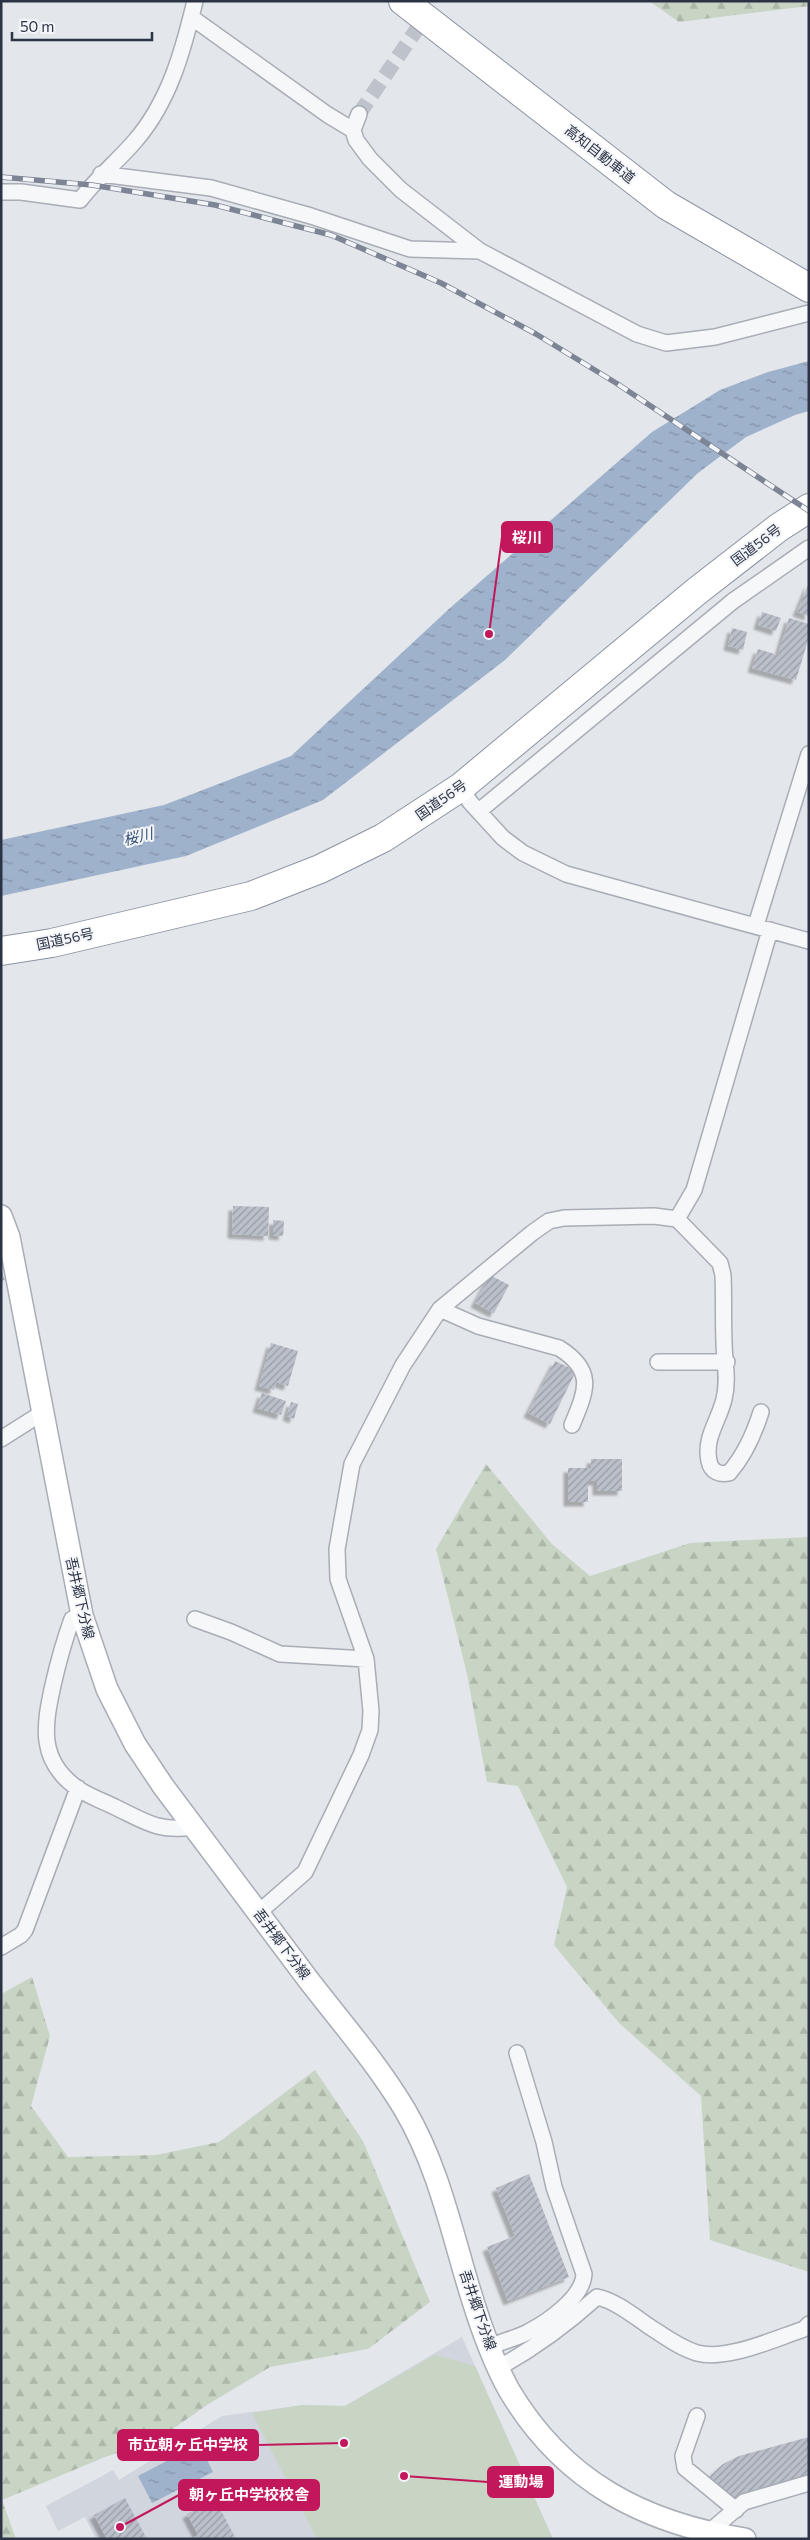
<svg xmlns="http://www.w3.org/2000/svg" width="810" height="2540" font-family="Commissioner,'Noto Sans JP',sans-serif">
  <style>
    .built { fill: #d1d5dd }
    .grass { fill: #c8d5c5 }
    .forest { fill: url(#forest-firs) }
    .water { fill: url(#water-ripples) }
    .building { fill: url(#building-hatch); filter: url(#shadow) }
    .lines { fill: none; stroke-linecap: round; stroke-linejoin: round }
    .street-tunnel { stroke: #bec2ca; stroke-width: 15; stroke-dasharray: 15 8; stroke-linecap: butt }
    .street-casing { stroke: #a8adb6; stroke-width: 18 }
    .secondary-casing { stroke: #a8adb6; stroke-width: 24 }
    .highway-casing { stroke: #8b93a2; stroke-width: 30 }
    .street { stroke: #f6f7f9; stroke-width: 15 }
    .secondary { stroke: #fff; stroke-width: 21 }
    .highway { stroke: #fff; stroke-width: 28 }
    .rail-casing { stroke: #7d8595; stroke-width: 5.5 }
    .rail { stroke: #f3f5f8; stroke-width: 4; stroke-dasharray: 11; stroke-linecap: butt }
    .labels { text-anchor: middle; stroke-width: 4; stroke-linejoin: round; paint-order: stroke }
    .street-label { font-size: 14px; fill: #2b3344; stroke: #f3f5f8 }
    .water-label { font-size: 15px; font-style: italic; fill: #355078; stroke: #f3f5f8 }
    .leader { fill: none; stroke: #c2185b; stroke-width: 2 }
    .callout-dot { fill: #c2185b; stroke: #f3f5f8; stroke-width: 2 }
    .callout { fill: #c2185b; stroke: #c2185b; stroke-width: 2 }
    .callout-label { font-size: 15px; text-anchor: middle; font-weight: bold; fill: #fff }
  </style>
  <defs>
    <pattern id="forest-firs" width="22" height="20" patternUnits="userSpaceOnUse" patternTransform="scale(1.25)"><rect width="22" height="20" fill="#c8d5c5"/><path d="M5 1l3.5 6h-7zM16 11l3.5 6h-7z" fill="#acb7aa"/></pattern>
    <pattern id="water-ripples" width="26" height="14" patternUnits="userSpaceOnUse" patternTransform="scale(1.25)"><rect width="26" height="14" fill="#9fb2cb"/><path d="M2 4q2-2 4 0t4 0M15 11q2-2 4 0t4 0" fill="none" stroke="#8291a6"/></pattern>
    <pattern id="building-hatch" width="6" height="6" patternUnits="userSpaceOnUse" patternTransform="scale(1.25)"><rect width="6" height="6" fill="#babfc9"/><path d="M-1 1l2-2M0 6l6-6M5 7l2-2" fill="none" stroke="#979ca5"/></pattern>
    <filter id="shadow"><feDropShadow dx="-4.5" dy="4.5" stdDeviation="1" flood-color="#0004"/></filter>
  </defs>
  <rect width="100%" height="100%" fill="#e3e6eb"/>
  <path class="built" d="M462 2337 553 2539H96L85 2517 58 2531 46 2506 113 2470 119 2480 222 2416 303 2405 345 2406Z"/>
  <path class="grass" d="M435 2355 475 2366 553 2539H317L252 2413 303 2405 345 2406Z"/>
  <path class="forest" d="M649 1H809V6L679 22Z
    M486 1464 552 1544 590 1576 690 1543 809 1537V2272L710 2240 701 2096 619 2023 554 1945 567 1887 518 1786 487 1782 467 1674 436 1549Z
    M32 1977 50 2036 31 2106 68 2157 156 2155 219 2142 315 2070 363 2141 430 2302 368 2349 270 2367 207 2405 157 2440 105 2457 2 2500 16 2539H1V1994Z"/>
  <path class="water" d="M809 361V411L795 415 746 437 698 473 505 660 323 800 186 856 1 896V840L164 805 291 756 450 608 652 432 720 390 768 372Z
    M199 2444 213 2472 152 2503 138 2476Z"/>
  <path class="building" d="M809 583V616L797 612Z
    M762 612 781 618 776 631 758 625Z
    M789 618 809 624V637L796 680 752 668 758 649 778 655Z
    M732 628 747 632 743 650 728 646Z
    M233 1206 269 1207 268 1236 232 1234Z
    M273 1220 284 1221 283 1236 273 1235Z
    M1 1269 5 1280 1 1281Z
    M490 1275 509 1285 494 1313 475 1303Z
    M271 1343 298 1351 288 1386 276 1382 274 1390 259 1386Z
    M555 1361 576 1371 550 1424 528 1413Z
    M262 1393 286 1401 281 1415 257 1408Z
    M291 1402 298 1404 294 1419 287 1416Z
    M591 1459H622V1491H597V1481H588V1502H568V1468H591Z
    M529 2174 569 2277 508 2301 487 2247 515 2236 496 2188Z
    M809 2437V2477L753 2490 733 2501 708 2478 723 2464 739 2456Z
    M125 2498 147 2539H107L94 2515Z
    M215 2499 236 2539H190L198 2535 187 2514Z"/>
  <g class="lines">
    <path class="street-tunnel" d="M359 114 436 1"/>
    <g class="street-casing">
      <path id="street" d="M191 17 328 115 353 130
        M359 114 353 130 356 140 370 159 401 190 480 251 637 334 666 343 715 337 809 313
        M101 174 211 188 311 216 410 249 480 251
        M1 192H21L80 200C96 179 117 162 135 141 169 102 183 51 195 1
        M461 787 470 802 503 838 523 853 566 874 809 941
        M479 811 733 601 809 548
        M756 925 809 754
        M677 1219 694 1190 770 930
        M440 1309 478 1326 559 1348C596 1371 586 1391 572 1425
        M658 1362H727
        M1 1439 42 1413
        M82 1615 72 1619C64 1641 58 1663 53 1685 44 1726 38 1760 77 1788 88 1796 103 1801 115 1807 146 1822 158 1832 194 1827
        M195 1619 231 1632 280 1654 366 1659
        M258 1913 305 1872 361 1755 370 1730 371 1711 366 1659 338 1579 337 1549 352 1464 403 1365 440 1309 532 1233 549 1221 564 1218 654 1216 677 1219 720 1263 723 1275C724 1297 723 1319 724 1341 724 1360 729 1379 724 1399 719 1421 704 1437 709 1461 711 1472 720 1475 729 1473 745 1455 754 1434 761 1412
        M1 1947 21 1935 25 1930 78 1788
        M490 2347C502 2341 518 2338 530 2331 549 2321 583 2297 584 2274L554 2187 544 2142 517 2053
        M498 2368C533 2349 568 2323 597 2297 616 2301 634 2316 650 2327 664 2336 680 2348 697 2353 727 2361 774 2339 804 2329L809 2324
        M697 2416 683 2456 685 2468 736 2510
        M708 2533 744 2502 809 2483"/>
    </g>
    <g class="secondary-casing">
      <path id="secondary" d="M1 1216 9 1237 82 1615 107 1689 135 1744 163 1786C211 1850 259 1914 307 1978 340 2021 377 2063 405 2110 436 2163 449 2220 466 2278 477 2316 490 2356 509 2390 563 2481 643 2523 745 2539"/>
    </g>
    <g class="highway-casing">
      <path id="highway" d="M403 1 666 205 809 288
        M1 951 52 943 251 896 320 869 383 838 461 787 697 591 778 528 809 508"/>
    </g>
    <use href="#street" class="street"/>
    <use href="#secondary" class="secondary"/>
    <use href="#highway" class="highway"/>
    <g class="rail-casing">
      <path id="rail" d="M1 177 92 185 215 205 331 235 441 283 536 334 616 383 809 511"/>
    </g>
    <use href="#rail" class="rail"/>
  </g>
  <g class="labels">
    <g class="street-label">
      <text transform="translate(600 154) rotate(38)" y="5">高知自動車道</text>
      <text transform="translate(756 545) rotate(-37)" y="5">国道56号</text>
      <text transform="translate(441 800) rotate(-35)" y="5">国道56号</text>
      <text transform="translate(65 939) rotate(-12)" y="5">国道56号</text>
      <text transform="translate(80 1598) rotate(77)" y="5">吾井郷下分線</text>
      <text transform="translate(282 1944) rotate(53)" y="5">吾井郷下分線</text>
      <text transform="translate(478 2310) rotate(71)" y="5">吾井郷下分線</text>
    </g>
    <g class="water-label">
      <text transform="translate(138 837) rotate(-14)" y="5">桜川</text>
    </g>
  </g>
  <path class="leader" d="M489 634L502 537M344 2443L258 2445M404 2476L488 2482M120 2527L179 2495"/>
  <g class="callout-dot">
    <circle cx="489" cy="634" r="5"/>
    <circle cx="344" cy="2443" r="5"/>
    <circle cx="404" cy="2476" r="5"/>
    <circle cx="120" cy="2527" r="5"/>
  </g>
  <g class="callout">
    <rect x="502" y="522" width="50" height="30" rx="5"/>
    <rect x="118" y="2430" width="140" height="30" rx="5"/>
    <rect x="488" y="2467" width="65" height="30" rx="5"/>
    <rect x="179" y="2480" width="140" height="30" rx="5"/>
  </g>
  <g class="callout-label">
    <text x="527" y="543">桜川</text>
    <text x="188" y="2450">市立朝ヶ丘中学校</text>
    <text x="521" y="2487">運動場</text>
    <text x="249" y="2500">朝ヶ丘中学校校舎</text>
  </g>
  <rect width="810" height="2540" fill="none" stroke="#2b3344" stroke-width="5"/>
  <path d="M12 32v8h140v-8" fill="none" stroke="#2b3344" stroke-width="2.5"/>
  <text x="20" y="32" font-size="15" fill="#2b3344" stroke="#f3f5f8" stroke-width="4" paint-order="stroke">50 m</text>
</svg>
